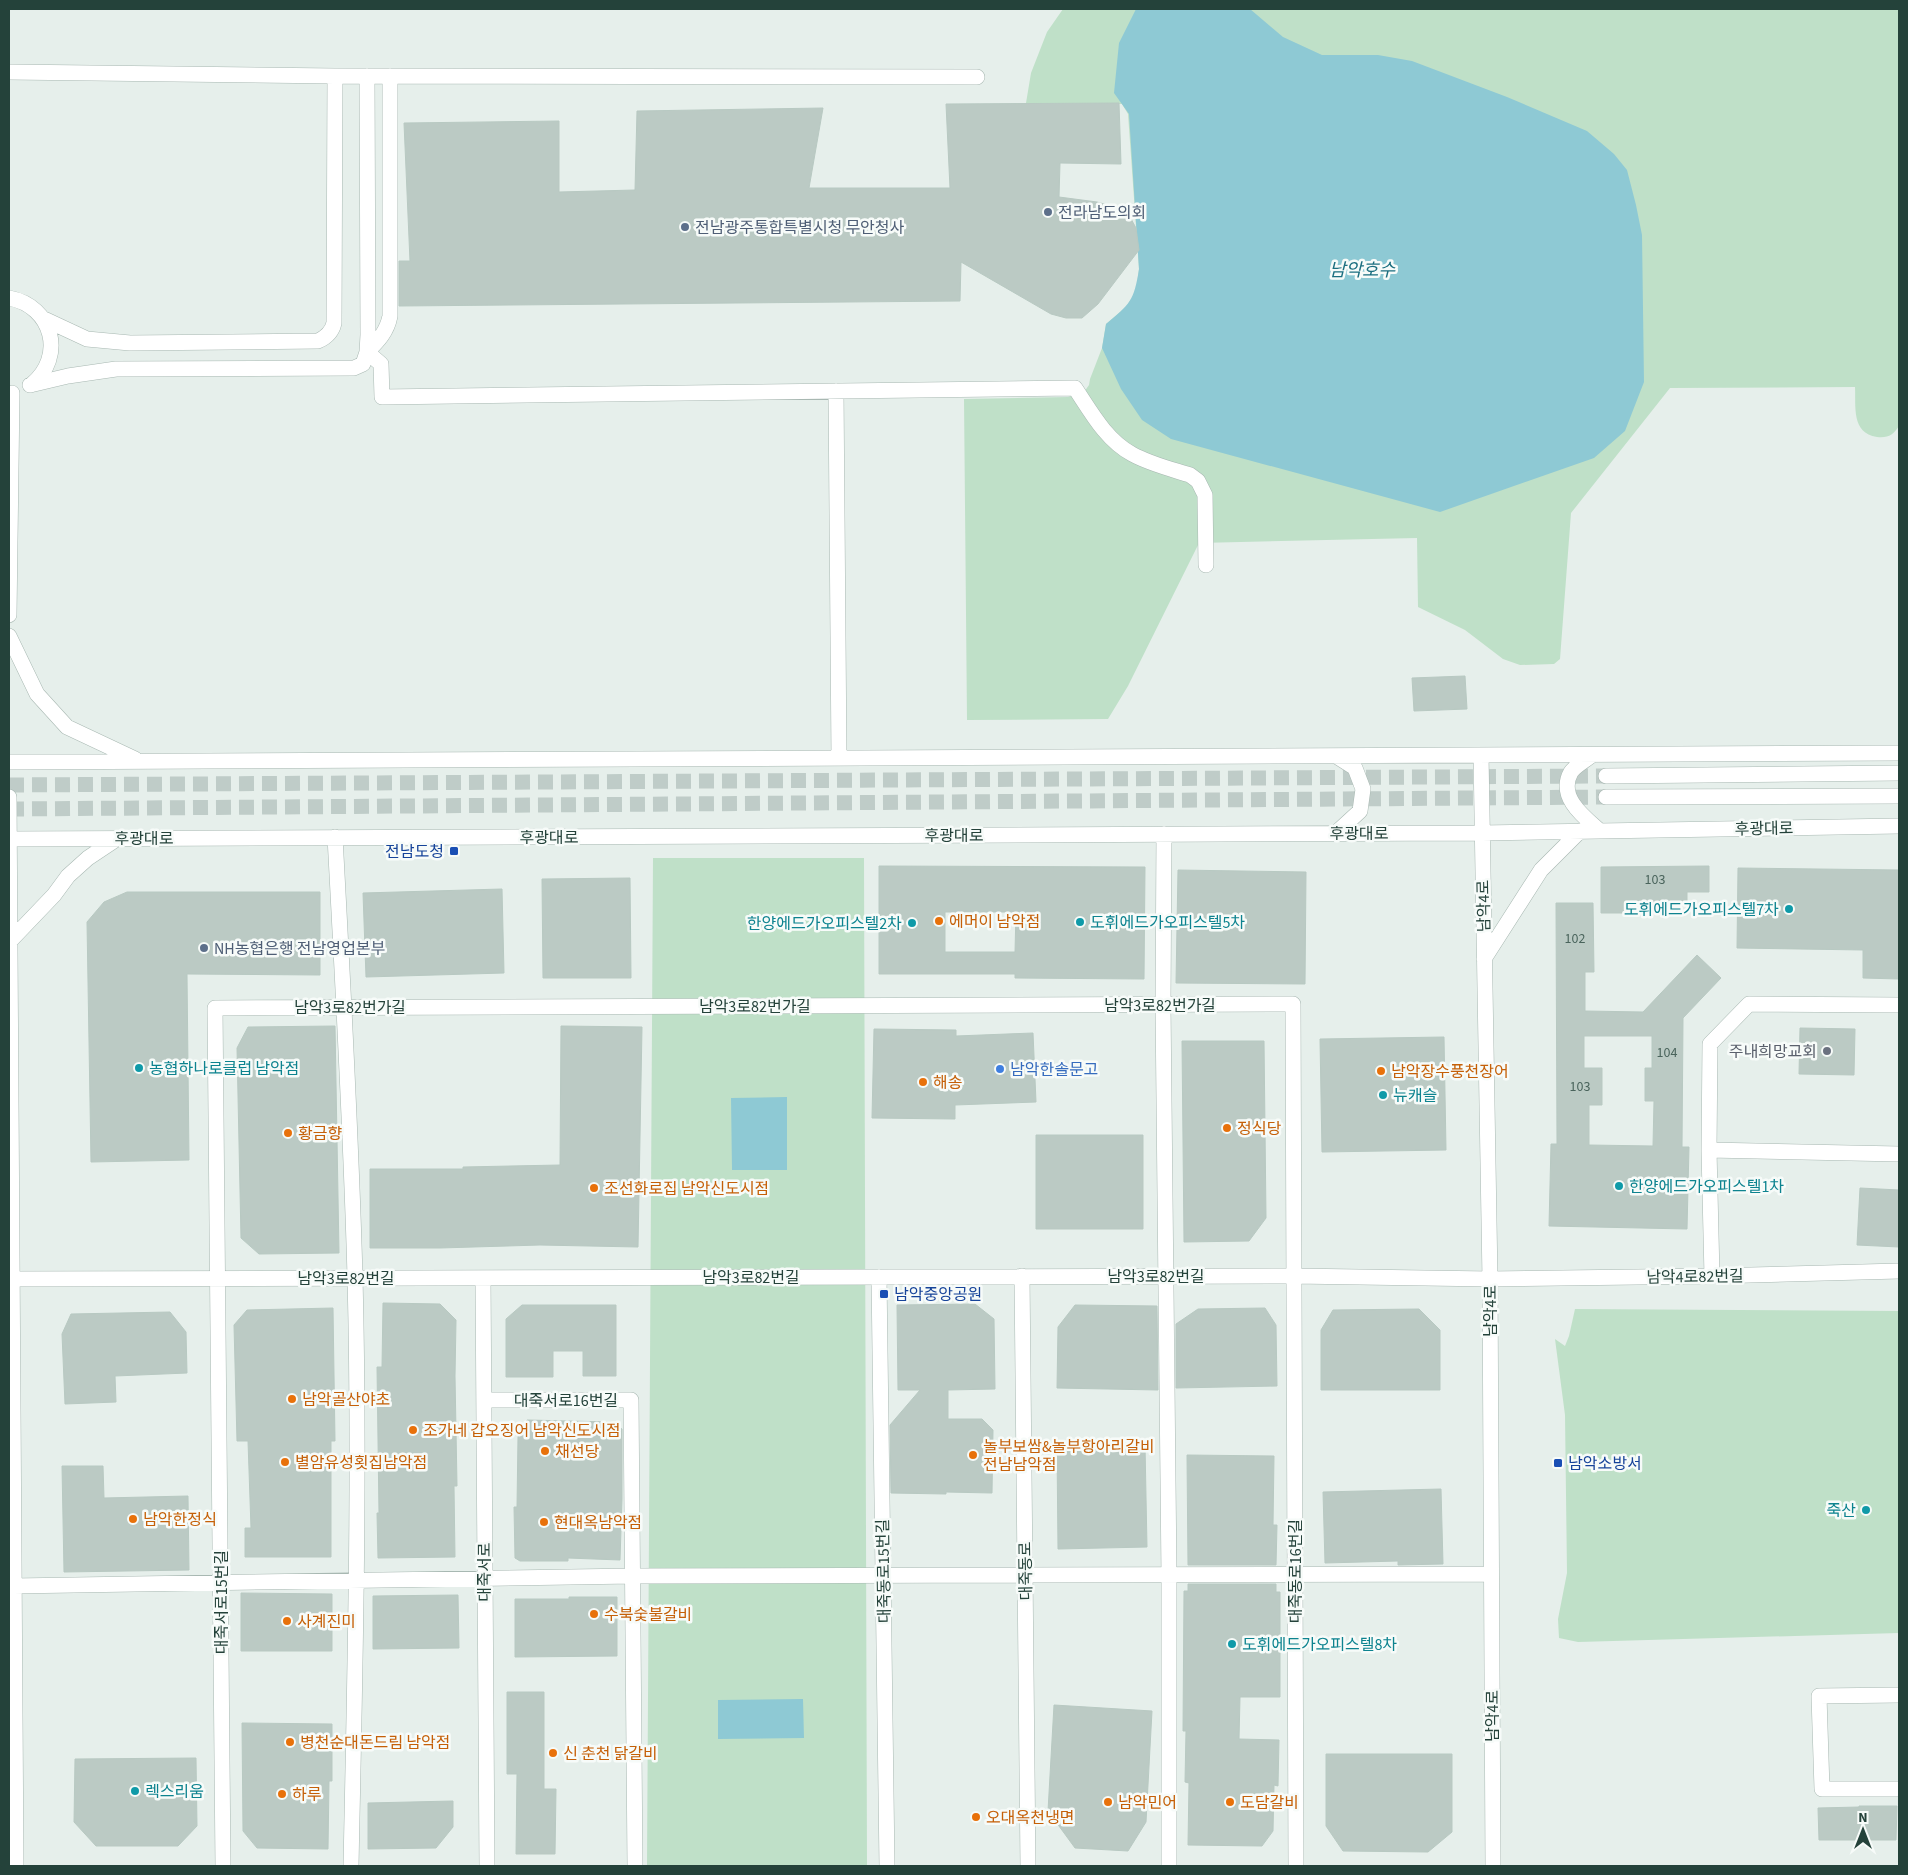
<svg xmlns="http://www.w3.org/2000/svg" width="1908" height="1875" font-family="'Source Sans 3','Noto Sans KR',sans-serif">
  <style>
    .green { fill: #bfe0c8 }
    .water { fill: #8ec9d4 }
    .building { fill: #bbcac4; stroke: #b8c9c2; fill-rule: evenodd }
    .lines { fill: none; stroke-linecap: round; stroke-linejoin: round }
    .minor-tunnel { stroke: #bfccc8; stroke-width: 15; stroke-dasharray: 15 8; stroke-linecap: butt }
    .minor-casing { stroke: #a8b8b2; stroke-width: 16 }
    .minor { stroke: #fff; stroke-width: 15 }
    .service-dot { fill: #5c6f8a; stroke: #f7fbf9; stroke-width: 2 }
    .transit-dot { fill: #1a4fb4; stroke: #f7fbf9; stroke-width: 2 }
    .culture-dot { fill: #0f9aa8; stroke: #f7fbf9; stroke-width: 2 }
    .food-dot { fill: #e8710a; stroke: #f7fbf9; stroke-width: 2 }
    .worship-dot { fill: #6b7280; stroke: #f7fbf9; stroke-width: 2 }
    .shop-dot { fill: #3f7fe0; stroke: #f7fbf9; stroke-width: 2 }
    .labels { text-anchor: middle; stroke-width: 5; stroke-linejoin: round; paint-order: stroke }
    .number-label { font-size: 14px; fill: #4a645c }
    .service-label { font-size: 16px; fill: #4e5e75; stroke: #f7fbf9; text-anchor: start }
    .street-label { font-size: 16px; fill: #24423a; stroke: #f7fbf9 }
    .transit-label { font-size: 16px; fill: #164399; stroke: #f7fbf9; text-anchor: start }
    .culture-label { font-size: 16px; fill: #0d838f; stroke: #f7fbf9; text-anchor: start }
    .food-label { font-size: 16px; fill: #c56008; stroke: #f7fbf9; text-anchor: start }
    .worship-label { font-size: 16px; fill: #5b616d; stroke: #f7fbf9; text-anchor: end }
    .shop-label { font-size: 16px; fill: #366cbe; stroke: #f7fbf9; text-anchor: start }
    .water-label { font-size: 18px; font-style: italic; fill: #1c6f80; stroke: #f7fbf9 }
  </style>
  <rect width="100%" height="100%" fill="#e6efeb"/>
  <path class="green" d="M1063 9H1899V426C1893 435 1889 438 1877 437 1851 433 1856 406 1855 387L1670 388 1571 513 1560 659 1554 664 1520 665 1503 659 1465 630 1418 607 1417 538 1199 543 1128 686 1108 719 967 720 964 399 1068 397 1084 392 1089 385 1090 379 1102 348 1106 324 1126 307 1136 292 1139 269 1128 114 1122 104 1026 103 1031 73 1047 32Z
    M653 858H864L867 1866H647Z
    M1575 1309 1899 1311V1633L1578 1642 1559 1638 1558 1619 1567 1573 1565 1415 1555 1339 1565 1346 1569 1336Z"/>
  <path class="water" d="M1136 9H1250L1283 37 1322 55H1378L1412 61 1507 97 1587 131 1614 154 1627 170 1636 205 1642 235 1644 382 1625 431 1594 458 1440 512 1171 439 1142 420 1121 389 1102 348 1106 324C1130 304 1134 301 1139 269L1129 114 1114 93 1119 43Z
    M787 1097V1170H732L731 1098Z
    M803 1699 804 1738 718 1739V1700Z"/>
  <path class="building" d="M1119 103 1121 164 1060 163 1059 197 1097 202 1114 207 1130 217 1136 228 1139 250 1098 304 1082 318H1066L1051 314 961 262 960 301 399 306V261H410L404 123 559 121V192L635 190 637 111 823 108 809 188H950L946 104Z
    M1465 676 1467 709 1414 711 1412 678Z
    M879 866 1145 867 1144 979 1015 978V974H879ZM945 912H1016L1015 952H945Z
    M1709 866V892H1687V905L1631 906V913H1601V867Z
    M1738 868 1899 870V979L1863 978V950L1737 948Z
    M1178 870 1306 872 1305 984 1176 983Z
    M630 878 631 978H543L542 879Z
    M502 889 504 973 366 977 363 893Z
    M127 892H320V975L187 974 189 1160 91 1162 87 922 104 902Z
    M1556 903H1593L1594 972H1585V1011L1643 1012 1697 955 1721 978 1683 1018 1682 1147H1689L1687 1229 1549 1226 1551 1144H1557ZM1584 1036H1652V1068H1645V1101H1654L1653 1146 1589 1145V1105H1602V1068H1584Z
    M335 1026 339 1253 259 1254 241 1238 237 1048 248 1027Z
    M561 1026 642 1027 638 1247 540 1245 440 1248H370V1169H463V1167L560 1165Z
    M1800 1028 1855 1029 1854 1075 1799 1074Z
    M874 1029 956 1030V1036L1033 1033 1036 1102 955 1105V1119L872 1118Z
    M1444 1037 1446 1150 1322 1152 1320 1039Z
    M1182 1041H1264L1266 1218 1249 1241 1184 1242Z
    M1036 1135H1143V1229H1036Z
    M1860 1188 1899 1190V1247L1857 1245Z
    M383 1303 440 1304 456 1320 455 1376 457 1486H454L455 1557 378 1558 377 1513H379L377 1367H382Z
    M975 1304 994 1319 995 1389 948 1390V1419H982L993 1430 992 1493 946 1492V1494L891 1493 890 1425 920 1390H898L897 1305Z
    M522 1305H616V1376H583V1351H553V1377H506V1319Z
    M1075 1305 1157 1306 1158 1390 1057 1388 1058 1327Z
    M333 1308 335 1441H331V1557H245V1528H251L248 1441H237L234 1325 247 1310Z
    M1265 1308 1276 1325 1277 1386 1176 1388V1324L1198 1309Z
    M1419 1309 1440 1330V1390H1321V1330L1333 1310Z
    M170 1312 186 1332 187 1373 115 1376 116 1402 65 1404 62 1334 71 1314Z
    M527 1420 611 1422 622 1429V1499L620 1560 568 1558V1561H520L515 1558 514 1507H517L518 1437Z
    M1145 1445 1147 1547 1058 1549 1057 1447Z
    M1187 1455 1274 1456 1273 1525H1277L1276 1565H1188Z
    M62 1466H103L104 1498 188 1496 189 1570 64 1572Z
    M1441 1489 1443 1564 1398 1565V1561L1325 1563 1323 1492Z
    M1188 1584H1276V1592H1280V1697H1240L1239 1739 1279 1740 1278 1786 1274 1785 1273 1831 1262 1846 1188 1845 1189 1783 1185 1782 1186 1731H1183L1184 1591H1188Z
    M241 1593 332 1594V1651H241Z
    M458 1595 459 1648 373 1649V1596Z
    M569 1597H617V1656L515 1657V1599H569Z
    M507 1692H544V1789H556L555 1854H516L517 1774H507Z
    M1054 1705 1152 1711 1146 1822 1128 1851 1075 1848 1048 1811Z
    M242 1723 332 1724V1781H329L328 1849 257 1848 243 1831Z
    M1326 1754H1452V1832L1428 1852 1343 1851 1326 1826Z
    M196 1758 197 1826 178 1846H96L74 1822 75 1759Z
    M453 1801V1827L436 1848 368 1849V1803Z
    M1859 1806H1897L1896 1840H1819L1818 1808 1859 1807Z"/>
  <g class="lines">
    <path class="minor-tunnel" d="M9 785 1606 776
      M9 809 1606 797"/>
    <g class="minor-casing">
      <path id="minor" d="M9 72 335 76 977 77
        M390 76V316C387 332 378 341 367 352L381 364 382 397 1075 388C1091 412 1106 440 1132 454 1150 464 1171 469 1190 475L1198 481 1205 495 1206 565
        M9 298C53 306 66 357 31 385
        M42 318 87 339 130 343 318 341C327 337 332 332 334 323L335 76
        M30 385 68 376 116 369 354 368 363 364 367 352 368 335 367 76
        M836 391 839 758
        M9 615 12 393
        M9 636 37 694 67 727 135 759
        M1481 755 1490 1279 1493 1866
        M1592 755C1586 760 1575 766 1571 772 1557 797 1584 817 1600 831
        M1336 756 1355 768 1363 789 1360 811 1336 833
        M9 762 1899 753
        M1606 776 1899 773
        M9 797 16 1866
        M1606 797 1899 796
        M1164 834 1163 1005 1169 1575V1866
        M335 837C343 984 351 1130 355 1277 360 1473 355 1670 351 1866
        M9 839 1482 833 1899 826
        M9 938 11 940 54 895 68 876 88 858 118 838
        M1484 959 1541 870 1580 831
        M1709 1150 1899 1154
        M1022 1276 1028 1866
        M1712 1276 1709 1150 1710 1044 1749 1004 1899 1005
        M879 1277 887 1866
        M483 1278 487 1866
        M9 1279 1294 1276 1490 1279 1712 1276 1899 1271
        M484 1400H631L635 1866
        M14 1586 633 1576 1491 1574
        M1899 1695 1819 1696 1822 1789H1899
        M223 1866 215 1008 1293 1004 1296 1866"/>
    </g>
    <use href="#minor" class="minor"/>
  </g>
  <g class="service-dot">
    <circle cx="1048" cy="212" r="5"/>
    <circle cx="685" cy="227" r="5"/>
    <circle cx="204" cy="948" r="5"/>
  </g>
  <g class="transit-dot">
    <rect x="449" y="846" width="10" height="10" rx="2.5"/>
    <rect x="879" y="1289" width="10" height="10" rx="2.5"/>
    <rect x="1553" y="1458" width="10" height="10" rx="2.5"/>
  </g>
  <g class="culture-dot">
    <circle cx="1789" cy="909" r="5"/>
    <circle cx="1080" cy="922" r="5"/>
    <circle cx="912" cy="923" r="5"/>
    <circle cx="139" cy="1068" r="5"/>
    <circle cx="1383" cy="1095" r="5"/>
    <circle cx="1619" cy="1186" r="5"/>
    <circle cx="1866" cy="1510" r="5"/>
    <circle cx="1232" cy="1644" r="5"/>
    <circle cx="135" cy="1791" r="5"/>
  </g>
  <g class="food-dot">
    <circle cx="939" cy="921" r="5"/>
    <circle cx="1381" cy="1071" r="5"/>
    <circle cx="923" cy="1082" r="5"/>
    <circle cx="1227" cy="1128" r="5"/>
    <circle cx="288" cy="1133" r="5"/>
    <circle cx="594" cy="1188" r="5"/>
    <circle cx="292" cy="1399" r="5"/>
    <circle cx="413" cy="1430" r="5"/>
    <circle cx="545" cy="1451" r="5"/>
    <circle cx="973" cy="1455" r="5"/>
    <circle cx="285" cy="1462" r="5"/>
    <circle cx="133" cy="1519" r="5"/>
    <circle cx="544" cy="1522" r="5"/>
    <circle cx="594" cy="1614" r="5"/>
    <circle cx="287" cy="1621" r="5"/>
    <circle cx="290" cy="1742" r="5"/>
    <circle cx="553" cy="1753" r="5"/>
    <circle cx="282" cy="1794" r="5"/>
    <circle cx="1108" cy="1802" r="5"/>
    <circle cx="1230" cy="1802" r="5"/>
    <circle cx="976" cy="1817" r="5"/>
  </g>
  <circle class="worship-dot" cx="1827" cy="1051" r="5"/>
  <circle class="shop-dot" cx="1000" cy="1069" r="5"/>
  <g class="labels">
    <g class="number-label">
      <text x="1655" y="884">103</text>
      <text x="1575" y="943">102</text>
      <text x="1667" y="1057">104</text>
      <text x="1580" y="1091">103</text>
    </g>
    <g class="service-label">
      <text x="1058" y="218">전라남도의회</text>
      <text x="695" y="233">전남광주통합특별시청 무안청사</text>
      <text x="214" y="954">NH농협은행 전남영업본부</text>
    </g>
    <g class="street-label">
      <text transform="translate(1764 828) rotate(-1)" y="6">후광대로</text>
      <text x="1359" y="839">후광대로</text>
      <text x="954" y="841">후광대로</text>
      <text x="549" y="843">후광대로</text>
      <text x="144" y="844">후광대로</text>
      <text transform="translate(1483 906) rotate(-91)" y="6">남악4로</text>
      <text x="1160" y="1011">남악3로82번가길</text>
      <text x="755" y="1012">남악3로82번가길</text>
      <text x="350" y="1013">남악3로82번가길</text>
      <text x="1156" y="1282">남악3로82번길</text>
      <text transform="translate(1695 1276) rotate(-1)" y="6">남악4로82번길</text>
      <text x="751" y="1283">남악3로82번길</text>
      <text x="346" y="1284">남악3로82번길</text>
      <text transform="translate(1490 1311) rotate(-90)" y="6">남악4로</text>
      <text x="566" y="1406">대죽서로16번길</text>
      <text transform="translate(883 1571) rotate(-91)" y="6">대죽동로15번길</text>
      <text transform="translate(1025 1571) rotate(-91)" y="6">대죽동로</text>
      <text transform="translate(1295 1571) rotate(-90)" y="6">대죽동로16번길</text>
      <text transform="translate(484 1572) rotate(-90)" y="6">대죽서로</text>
      <text transform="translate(221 1602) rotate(-90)" y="6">대죽서로15번길</text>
      <text transform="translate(1492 1716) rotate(-90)" y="6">남악4로</text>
    </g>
    <g class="transit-label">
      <text x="444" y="857" text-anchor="end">전남도청</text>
      <text x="894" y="1300">남악중앙공원</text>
      <text x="1568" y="1469">남악소방서</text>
    </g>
    <g class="culture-label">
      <text x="1779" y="915" text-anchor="end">도휘에드가오피스텔7차</text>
      <text x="1090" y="928">도휘에드가오피스텔5차</text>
      <text x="902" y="929" text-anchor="end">한양에드가오피스텔2차</text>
      <text x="149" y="1074">농협하나로클럽 남악점</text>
      <text x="1393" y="1101">뉴캐슬</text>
      <text x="1629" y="1192">한양에드가오피스텔1차</text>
      <text x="1856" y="1516" text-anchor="end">죽산</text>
      <text x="1242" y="1650">도휘에드가오피스텔8차</text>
      <text x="145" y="1797">렉스리움</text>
    </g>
    <g class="food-label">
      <text x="949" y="927">에머이 남악점</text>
      <text x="1391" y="1077">남악장수풍천장어</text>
      <text x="933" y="1088">해송</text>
      <text x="1237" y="1134">정식당</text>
      <text x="298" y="1139">황금향</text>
      <text x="604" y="1194">조선화로집 남악신도시점</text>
      <text x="302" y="1405">남악골산야초</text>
      <text x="423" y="1436">조가네 갑오징어 남악신도시점</text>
      <text x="983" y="1452">놀부보쌈&amp;놀부항아리갈비<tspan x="983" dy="18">전남남악점</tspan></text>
      <text x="555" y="1457">채선당</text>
      <text x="295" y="1468">별암유성횟집남악점</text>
      <text x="143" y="1525">남악한정식</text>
      <text x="554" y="1528">현대옥남악점</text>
      <text x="604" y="1620">수북숯불갈비</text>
      <text x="297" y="1627">사계진미</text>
      <text x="300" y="1748">병천순대돈드림 남악점</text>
      <text x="563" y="1759">신 춘천 닭갈비</text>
      <text x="292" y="1800">하루</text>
      <text x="1118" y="1808">남악민어</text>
      <text x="1240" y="1808">도담갈비</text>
      <text x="986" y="1823">오대옥천냉면</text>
    </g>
    <g class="worship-label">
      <text x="1817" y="1057">주내희망교회</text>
    </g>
    <g class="shop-label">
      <text x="1010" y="1075">남악한솔문고</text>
    </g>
    <g class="water-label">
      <text x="1362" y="276">남악호수</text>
    </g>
  </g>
  <rect width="1908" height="1875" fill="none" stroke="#24423a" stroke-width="20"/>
  <g transform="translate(1863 1830)" stroke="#f7fbf9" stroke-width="4" paint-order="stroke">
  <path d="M0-4L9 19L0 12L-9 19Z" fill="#24423a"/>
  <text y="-8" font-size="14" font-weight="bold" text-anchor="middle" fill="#24423a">N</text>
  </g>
</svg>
